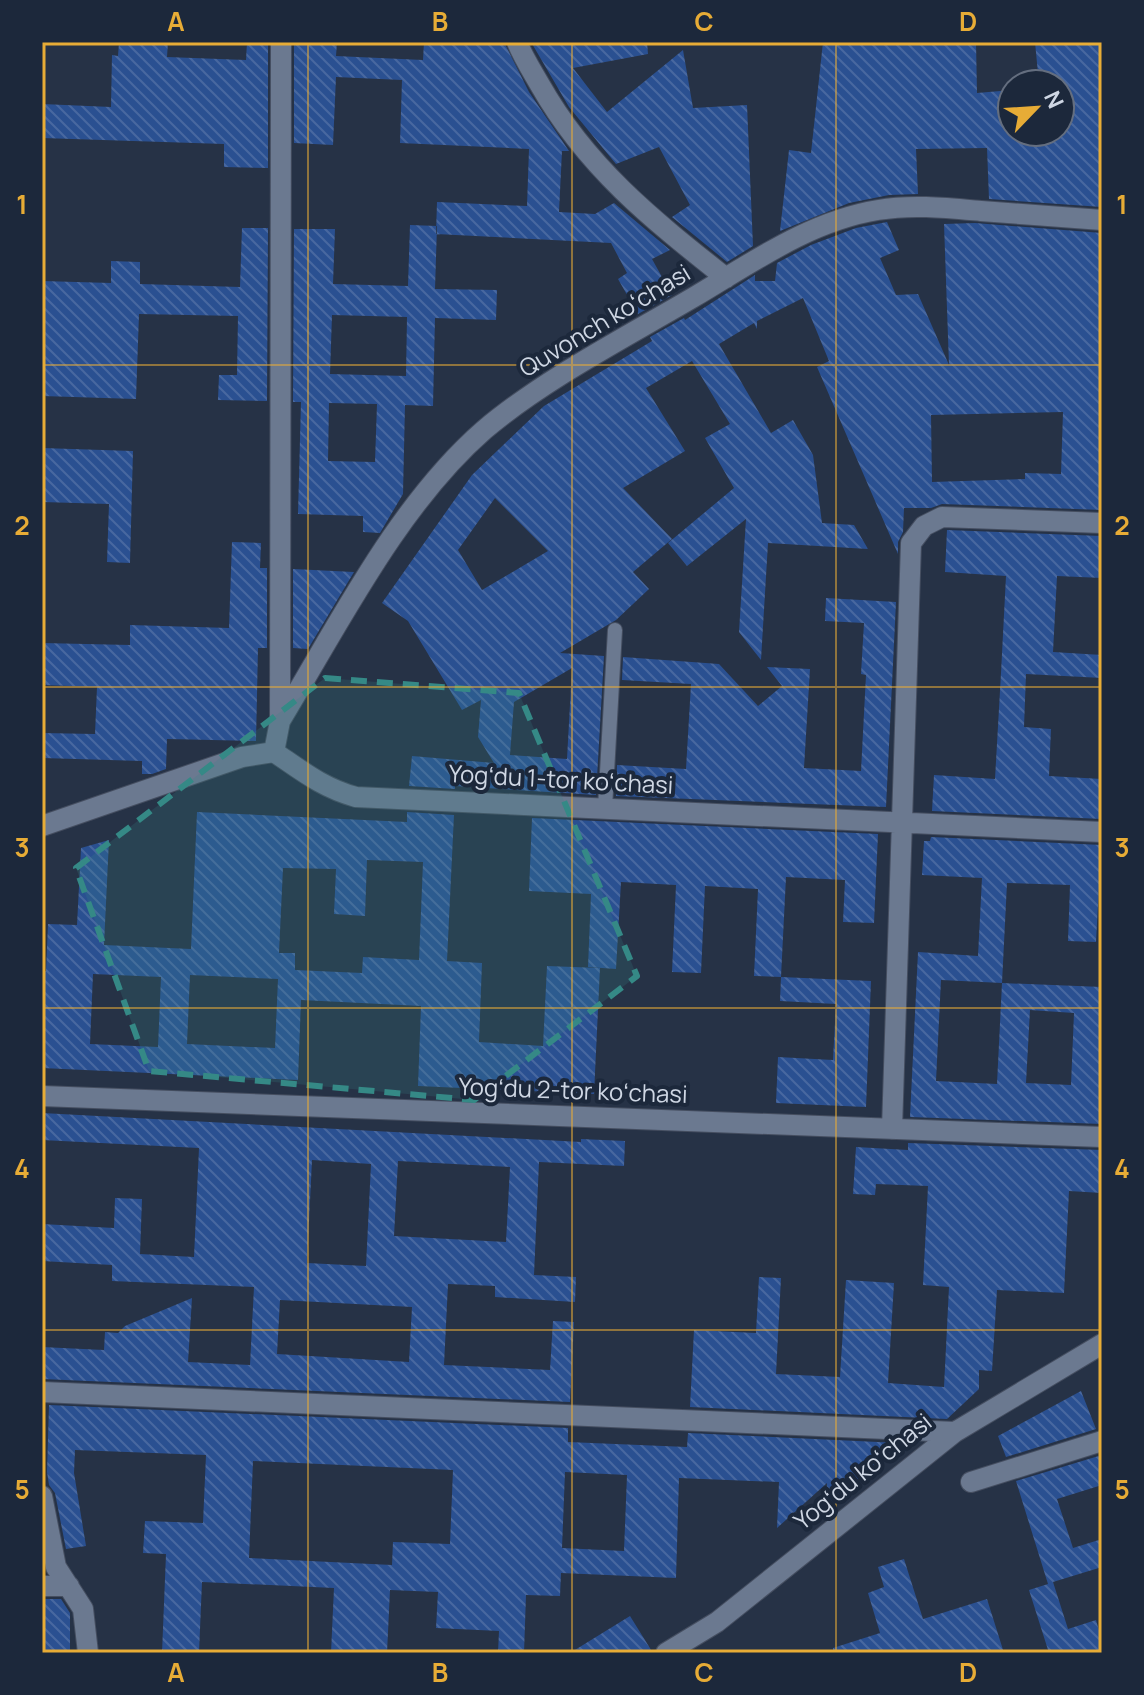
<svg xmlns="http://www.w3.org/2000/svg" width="1144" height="1695" font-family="Manrope,sans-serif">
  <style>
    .building { fill: url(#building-back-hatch); fill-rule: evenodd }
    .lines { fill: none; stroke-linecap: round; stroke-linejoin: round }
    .service-casing { stroke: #454e60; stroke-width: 16 }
    .minor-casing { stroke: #454e60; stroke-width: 22 }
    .service { stroke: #6b7990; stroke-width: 14 }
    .minor { stroke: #6b7990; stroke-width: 20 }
    .marked { fill: #358986; fill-opacity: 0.2; stroke: #358986; stroke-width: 6; stroke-dasharray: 16 10; stroke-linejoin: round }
    .grid { fill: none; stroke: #e7ac36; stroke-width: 2; stroke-opacity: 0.55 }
    .labels { text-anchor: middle; stroke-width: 8; stroke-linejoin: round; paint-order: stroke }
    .street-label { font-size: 24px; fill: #cfd7e4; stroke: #1c283b }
    .neatline { fill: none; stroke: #e7ac36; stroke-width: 3 }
    .grid-label { font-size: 26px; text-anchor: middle; font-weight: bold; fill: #e7ac36 }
  </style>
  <defs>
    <pattern id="building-back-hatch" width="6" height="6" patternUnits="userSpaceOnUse" patternTransform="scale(2)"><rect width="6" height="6" fill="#2a5091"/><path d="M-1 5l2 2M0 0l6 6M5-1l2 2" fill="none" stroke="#4868a0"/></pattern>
  </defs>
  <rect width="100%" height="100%" fill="#263246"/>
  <path class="building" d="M119 42H168L167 57 246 60 247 42H268V168L224 167V144L42 138V104L111 107 112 55 118 56Z
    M294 42H337L336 56 423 60 424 42H504L529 92 569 151H562L559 212 595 214 614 203 670 250 652 259 672 295 638 314 618 279 627 273 611 243 436 234 437 202 527 206 529 149 400 143 402 80 336 77 333 145 294 143Z
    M531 42H647L648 54 573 68 607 112 683 50 693 108 747 105 753 246 727 262 672 217 690 205 659 147 616 164 569 107Z
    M823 42H976L977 93 1012 90V132H1060V84H1039L1035 42H1102V207L989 199 987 148 916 149 918 194 889 195 849 203 780 231 789 150 811 153Z
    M887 222 899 250 880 258 896 295 918 294 949 365 944 224 975 223 1102 233V510L942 504 931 508H904L903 532 898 542V554L817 367 829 361 803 298 757 321V329L754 323 719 344 771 433 793 420 813 455 822 523 854 525 868 549 768 543 761 660 739 632 746 519 687 566 668 543 734 488 705 438 730 424 692 361 646 388 685 451 623 488 672 539 633 572 649 589 616 620 560 653 604 656 596 795 455 786V789L409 786 412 756 494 763 478 737 481 700 462 710 408 621 382 603 472 475 544 406 652 341 650 337 684 318 685 320 755 275V281H775L777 263 811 245 856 228ZM1063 412 1061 474 1025 473V479L932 482 931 415ZM495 498 548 551 482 590 458 550ZM572 668 567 759 510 755 514 702Z
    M410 225 437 226 435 289 497 290 496 320 435 318 433 406 405 405 403 494 380 533 363 532V516L298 514 301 402H293L294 229H335L333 284 408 286ZM332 315 407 317 406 376 330 374ZM329 403 377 404 375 462 328 461Z
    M242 228H268L267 401 218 400 219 375H237L238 316 139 314 136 399 42 396V281L111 283V261L140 262V284L240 287Z
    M42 448 133 451 130 563 107 562 109 504 42 502Z
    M947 530 1102 536V578L1057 576 1053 652 1102 655V678L1026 674 1024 727 1051 729 1049 776 1102 779V819L932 811 934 775 995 779 1001 673 1006 576 945 572Z
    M232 542 261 543 260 568H267V648H258L256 741 167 739 166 769 152 774H142V761L42 758V733L95 734 97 687 42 685V643L130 645V625L229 628Z
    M293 569 354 572 308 649 293 648Z
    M826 598 896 602 886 807 616 796 617 765 686 769 691 684 622 680 623 657 719 664 758 706 782 686 767 667 810 669 804 768 861 771 866 675 861 674 864 623 825 621Z
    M197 812 407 822V812L454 815 447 961 482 963 479 1042 543 1046 547 966 600 968 594 1094 418 1086 421 1006 301 1000 298 1080 42 1068V971H46L48 924 77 925 81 848 109 840 104 945 191 949ZM367 860 423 862 419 960 363 957 362 973 295 970V953H279L283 868 336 869 334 914 365 916ZM93 974 161 977 158 1047 90 1044ZM190 975 278 979 275 1048 187 1044Z
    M532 818 878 834 874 923 843 922 845 880 786 877 781 977 754 976 758 889 705 886 701 973 672 972 676 885 621 882 616 969 588 967 591 894 529 891Z
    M931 837 1102 845V887H1099L1096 942 1068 941 1070 885 1007 883 1002 983 1102 987V1124L910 1117 918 952 978 956 982 878 922 875 924 841H930ZM941 980 1002 983 997 1084 936 1081ZM1030 1010 1074 1013 1071 1085 1026 1083Z
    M781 977 871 981 866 1107 776 1103 778 1057 833 1060 836 1004 780 1001Z
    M42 1113 581 1142V1139L625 1141 624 1166 539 1162 534 1275 576 1277 575 1302 495 1297V1286L448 1284 444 1365 550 1370 553 1321 574 1322 570 1402 42 1379V1347L104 1350 105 1332 118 1333 125 1326 192 1298 188 1362 250 1365 254 1287 112 1281V1265L42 1261V1224L114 1228 115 1198 142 1199 140 1254 194 1257 199 1148 42 1140ZM312 1160 371 1164 366 1266 307 1263ZM398 1161 510 1167 506 1242 394 1236ZM280 1300 412 1307 409 1362 277 1354Z
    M908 1143 1102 1150V1193L1069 1191 1064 1293 997 1290 992 1371 979 1370V1389L947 1419 690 1407 694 1330 756 1333 759 1277 781 1278 776 1374 840 1377 846 1280 894 1283 888 1383 944 1387 949 1287 923 1285 928 1186 876 1184 875 1195 853 1194 856 1147 908 1150Z
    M1081 1391 1096 1429 1006 1457 998 1436Z
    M49 1405 568 1428V1442L687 1447 688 1433 899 1443 826 1507 827 1483 777 1528 779 1482 679 1478 676 1578 561 1573 560 1596 526 1595 524 1653H498L499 1631 436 1628 438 1592 390 1590 387 1653H331L334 1588 202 1582 199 1653H162L166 1554 143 1553 145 1521 203 1523 206 1455 75 1450 74 1473 86 1546 66 1549 55 1493 49 1485 47 1472ZM253 1461 453 1470 450 1544 393 1542 392 1565 249 1558ZM565 1472 627 1475 624 1551 562 1548Z
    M1102 1455V1485L1057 1499 1073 1548 1102 1539V1567L1053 1582 1068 1629 1096 1620 1102 1641V1653H1049L1029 1590 1048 1584 1016 1481Z
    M904 1559 923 1619 987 1599 1004 1653H833V1648L880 1633 868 1593 884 1587 878 1567Z
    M42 1599H61L70 1613V1653H42Z
    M630 1616 653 1653H570Z"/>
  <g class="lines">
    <g class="service-casing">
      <path id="service" d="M605 808 615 630"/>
    </g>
    <g class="minor-casing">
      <path id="minor" d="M517 42C523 57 532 71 540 85 587 168 653 220 726 278
        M280 721C339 624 398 505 484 430 543 380 626 337 694 297 753 262 810 221 878 210 912 204 948 208 981 211 1021 214 1062 217 1102 220
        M274 752 280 721 281 42
        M42 826 242 757 274 752C302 771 323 788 356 797L1102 832
        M42 1096 1102 1137
        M892 1129 911 543 924 526 942 517 1102 523
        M42 1392 955 1432
        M971 1482 1102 1441
        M42 1496 56 1567 83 1609 88 1653
        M42 1586H69
        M666 1653 717 1622 955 1432 1102 1344"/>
    </g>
    <use href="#service" class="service"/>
    <use href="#minor" class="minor"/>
  </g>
  <path class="marked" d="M325 678 519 693 637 976 474 1100 149 1071 76 868Z"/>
  <path class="grid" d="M308 42V1653M572 42V1653M836 42V1653M42 365H1102M42 687H1102M42 1008H1102M42 1330H1102"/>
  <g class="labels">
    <g class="street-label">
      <text transform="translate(605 321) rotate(-31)" y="8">Quvonch koʻchasi</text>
      <text transform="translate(561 780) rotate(3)" y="8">Yogʻdu 1-tor koʻchasi</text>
      <text transform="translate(573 1091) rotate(2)" y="8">Yogʻdu 2-tor koʻchasi</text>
      <text transform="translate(863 1472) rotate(-39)" y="8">Yogʻdu koʻchasi</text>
    </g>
  </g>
  <rect width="1144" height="1695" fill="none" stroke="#1c283b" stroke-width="88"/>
  <g transform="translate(1036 108) rotate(65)"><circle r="38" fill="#1c283b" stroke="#646e7f" stroke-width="2"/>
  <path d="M0-6L14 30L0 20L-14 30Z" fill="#e7ac36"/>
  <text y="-12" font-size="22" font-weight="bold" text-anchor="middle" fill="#cfd7e4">N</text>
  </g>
  <rect x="44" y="44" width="1056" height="1607" class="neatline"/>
  <g class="grid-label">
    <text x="176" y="31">A</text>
    <text x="440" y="31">B</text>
    <text x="704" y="31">C</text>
    <text x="968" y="31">D</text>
    <text x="22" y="214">1</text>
    <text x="1122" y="214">1</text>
    <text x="22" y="535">2</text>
    <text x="1122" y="535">2</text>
    <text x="22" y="857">3</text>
    <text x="1122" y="857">3</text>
    <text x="22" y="1178">4</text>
    <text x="1122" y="1178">4</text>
    <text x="22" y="1499">5</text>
    <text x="1122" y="1499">5</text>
    <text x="176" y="1682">A</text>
    <text x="440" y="1682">B</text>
    <text x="704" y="1682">C</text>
    <text x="968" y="1682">D</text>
  </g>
</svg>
